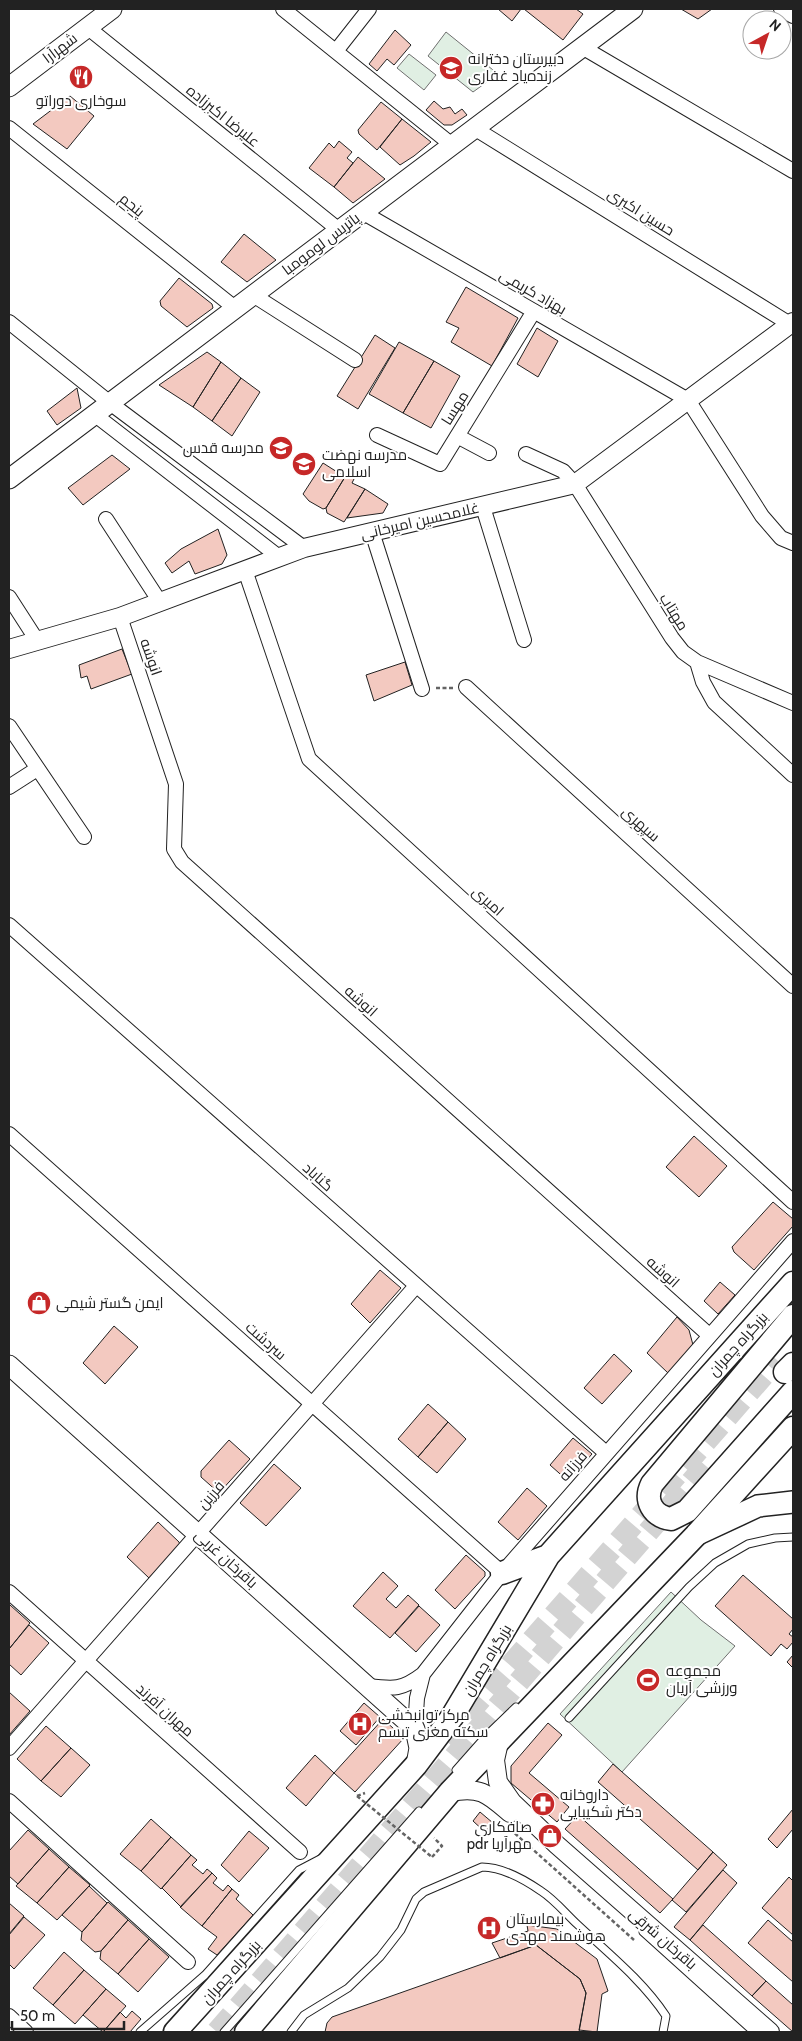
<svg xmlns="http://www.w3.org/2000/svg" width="802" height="2041" font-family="Cabin,Cairo,sans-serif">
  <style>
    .green { fill: #e0efe3; stroke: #6f6f6f }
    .building { fill: #f3c9c0; stroke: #222 }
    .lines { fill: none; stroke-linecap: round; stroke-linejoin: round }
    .trunk-tunnel { stroke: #d3d3d3; stroke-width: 22; stroke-dasharray: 22 11; stroke-linecap: butt }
    .service-casing { stroke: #222; stroke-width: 9 }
    .minor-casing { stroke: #222; stroke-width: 16 }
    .tertiary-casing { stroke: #222; stroke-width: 20 }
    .secondary-casing { stroke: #222; stroke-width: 21 }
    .primary-casing { stroke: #222; stroke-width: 24 }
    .trunk-casing { stroke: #222; stroke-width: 25 }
    .path { stroke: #646464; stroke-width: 2.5; stroke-dasharray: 4 2.5; stroke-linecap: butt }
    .service { stroke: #fff; stroke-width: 7 }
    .minor { stroke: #fff; stroke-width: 14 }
    .tertiary { stroke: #fff; stroke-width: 18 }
    .secondary { stroke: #fff; stroke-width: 19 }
    .primary { stroke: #fff; stroke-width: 21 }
    .trunk { stroke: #fff; stroke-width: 22 }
    .path-bridge { stroke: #646464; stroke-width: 2.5; stroke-dasharray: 4 2.5; stroke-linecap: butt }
    .labels { text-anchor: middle; stroke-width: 4; stroke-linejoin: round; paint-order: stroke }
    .street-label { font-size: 15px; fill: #222; stroke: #fff }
    .poi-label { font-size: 15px; fill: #222; stroke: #fff; text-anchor: start }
  </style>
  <rect width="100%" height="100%" fill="#fff"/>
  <path class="green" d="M446 32 498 74 473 92 428 56Z
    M409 54 436 75 424 90 397 68Z
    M671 1592 701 1620 735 1646 622 1772 560 1714Z"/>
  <path class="building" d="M498 9H521L512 21Z
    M524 9H576L583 14 563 40Z
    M681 9H712L698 19Z
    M395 30 411 45 394 65 387 59 377 71 369 64Z
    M70 96 94 116 67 149 33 124Z
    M434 101 443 109 450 107 455 114 462 109 467 115 452 125H444L426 110Z
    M381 102 402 119 377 150 359 134 358 130Z
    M402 119 431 142 414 156 400 165 380 147Z
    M339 141 352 152 347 158 353 163 334 187 309 168 329 143 334 148Z
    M358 157 385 179 353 203 334 187Z
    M244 234 276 260 247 282 221 262Z
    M179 278 212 304 213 308 187 327 161 306 160 301Z
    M466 287 518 318 492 366 451 342 459 328 446 322Z
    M537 328 558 341 538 377 517 364Z
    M375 335 395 348 358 409 337 396Z
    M399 342 434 361 403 413 369 394Z
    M207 352 221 362 193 407 159 385Z
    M434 361 460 376 431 428 403 413Z
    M221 362 241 378 212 421 193 407Z
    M241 378 260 392 232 436 212 421Z
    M77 388 81 408 57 425 47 411Z
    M112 455 130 469 83 505 68 488Z
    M323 463 345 477 326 508 323 509 309 501 303 494Z
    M348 472 355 477 352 483 365 489 344 522 327 513 326 508Z
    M365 489 388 504 383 513 347 518Z
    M218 529 227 555 222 564 195 574 189 561 172 573 165 563 181 549Z
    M122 649 132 674 91 689 87 676 81 678 79 665Z
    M405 662 412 685 374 701 366 675Z
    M694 1136 727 1166 699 1197 666 1167Z
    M773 1202 793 1219V1226L754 1270 734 1252 732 1247Z
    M380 1270 401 1288 370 1323 351 1304Z
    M720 1282 735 1295 718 1314 704 1301Z
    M677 1317 689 1330 693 1345 668 1373 647 1353Z
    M114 1326 138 1347 105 1384 83 1363Z
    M614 1354 632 1371 602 1404 584 1388Z
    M428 1404 448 1422 418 1457 398 1439Z
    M448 1422 466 1439 437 1473 418 1457Z
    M573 1438 592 1454 568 1481 550 1465Z
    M229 1440 250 1459 219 1493 201 1477V1471Z
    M274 1464 301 1488 266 1526 240 1503Z
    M527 1488 547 1506 518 1540 498 1522Z
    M158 1522 179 1542 180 1545 149 1578 127 1557Z
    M466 1555 485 1572V1576L455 1609 435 1590Z
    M383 1572 398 1586 386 1599 396 1608 408 1595 419 1605 390 1638 353 1606Z
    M743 1575 793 1619V1629L789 1634 793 1637V1642L787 1649 781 1644 771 1656 715 1606Z
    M10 1605 30 1623 9 1649V1606Z
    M419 1606 440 1625 416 1652 395 1633Z
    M29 1625 49 1643 21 1675 9 1664V1649Z
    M793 1655V1668L787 1662Z
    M9 1692 30 1711 9 1735Z
    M364 1703 380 1717 356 1745 340 1731Z
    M383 1719 404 1738 355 1792 334 1773Z
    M548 1723 562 1735 529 1773 569 1807 557 1822 511 1783V1766Z
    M46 1726 71 1748 41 1781 17 1759Z
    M71 1748 90 1765 61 1797 41 1781Z
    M315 1755 334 1773 306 1806 286 1788Z
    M613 1764 713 1852 698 1870 598 1782Z
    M793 1809V1829L777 1848 768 1839Z
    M480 1812 493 1823 485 1832 473 1821Z
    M578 1815 673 1899 660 1913 565 1829Z
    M151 1819 171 1837 141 1871 120 1854Z
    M28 1830 49 1849 18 1884 9 1876V1851Z
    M249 1831 269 1848 239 1882 221 1865Z
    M171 1837 191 1855 161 1889 141 1871Z
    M49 1849 69 1867 37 1903 16 1886Z
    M713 1852 727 1865 686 1912 672 1900Z
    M191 1855 197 1860 192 1865 203 1874 207 1869 212 1873 181 1907 162 1888Z
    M69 1867 90 1885 57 1920 37 1903Z
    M723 1870 737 1883 690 1940 674 1927Z
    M212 1873 217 1878 213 1883 223 1891 228 1885 232 1889 202 1926 180 1907Z
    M789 1877 793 1881V1935L762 1908Z
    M89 1886 107 1903 82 1932 62 1915Z
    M232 1889 239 1895 236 1899 253 1915 217 1955 208 1949 217 1937 202 1926Z
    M108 1902 128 1920 101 1951 95 1952 81 1940 82 1932Z
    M9 1903 24 1916 9 1934Z
    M24 1917 45 1935 14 1969 9 1964V1935Z
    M128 1920 149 1939 118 1974 100 1959 101 1951Z
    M768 1920 793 1942V1982L748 1943Z
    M527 1925 557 1929 597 1959 608 1991 602 1994 597 2032 579 2030 586 1993 580 1979 536 1945 500 1958 492 1943 528 1931Z
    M703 1925 766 1981 752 1996 690 1940Z
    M149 1939 169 1957 138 1992 118 1974Z
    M536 1945 580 1979 586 1993 579 2032H325L327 2023 332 2017Z
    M64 1952 84 1970 53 2005 33 1988Z
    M84 1970 106 1989 75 2024 53 2005Z
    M766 1981 793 2005V2032L752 1996Z
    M106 1989 126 2006 103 2032 83 2015Z
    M132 2011 141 2019 130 2032H103L120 2012 126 2018Z"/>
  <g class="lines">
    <path class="trunk-tunnel" d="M445 1740 777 1360
      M217 2032 711 1459"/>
    <g class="service-casing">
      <path id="service" d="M569 1718 689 1587 715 1563 748 1544 775 1538 793 1537
        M456 1770 487 1735 516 1707
        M643 1932 754 2032
        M140 2032 205 1975 299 1870 320 1859
        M224 2032 419 1811
        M291 2032 304 2015 348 1988 380 1957 401 1930 416 1899 424 1892 482 1867C502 1867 525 1880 541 1891 555 1900 566 1914 578 1925 608 1953 643 1981 666 2016L663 2032"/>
    </g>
    <g class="minor-casing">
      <path id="minor" d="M283 9 452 145
        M781 9 793 16
        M87 27 339 230
        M582 47 793 171
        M336 51 369 9
        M9 128 235 308
        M474 128 793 326
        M362 212 688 400 762 516 781 538 793 543
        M253 295 355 360
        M9 322 110 403 304 548
        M94 414 279 557
        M377 435 440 464 534 311
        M457 436 489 453
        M526 454 563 471 575 484 672 638 683 652 697 662 793 703
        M483 507 524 640
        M106 519 160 602
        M372 532 422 689
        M245 570 309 759 793 1202
        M9 597 38 642
        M120 617 176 784 174 849 182 862 709 1335
        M697 662 703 682 714 702 793 775
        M466 687 793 986
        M9 726 84 837
        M9 787 37 769
        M9 925 606 1453
        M9 1134 502 1573
        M9 1592 300 1852
        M368 1686C394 1689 402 1690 423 1674L502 1573 793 1241
        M415 1729 417 1698 423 1674
        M9 1748 416 1286
        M9 1801 188 1962
        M9 2016 26 2032"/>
    </g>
    <g class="tertiary-casing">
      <path id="tertiary" d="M9 649 120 617 304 548 575 484 793 322
        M499 1742 495 1760 498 1782 512 1802 557 1845 770 2032
        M450 1792C481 1786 488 1794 510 1813"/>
    </g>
    <g class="secondary-casing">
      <path id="secondary" d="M9 87 112 9
        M9 479 633 9
        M9 1365 415 1729 419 1748 416 1765"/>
    </g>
    <g class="primary-casing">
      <path id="primary" d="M698 1534 758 1506 793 1502"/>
    </g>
    <g class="trunk-casing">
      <path id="trunk" d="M793 1316 652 1484C644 1500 652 1516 671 1519L687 1511 793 1392
        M785 1372 793 1364
        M502 1573 548 1556
        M175 2032 416 1765 452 1717 548 1556 793 1283
        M246 2032 450 1792 696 1535 793 1428"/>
    </g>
    <path class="path" d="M436 688H453
      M357 1796 365 1793
      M510 1829 634 1940
      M432 1857 442 1846 434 1838"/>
    <use href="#service" class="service"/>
    <use href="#minor" class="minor"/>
    <use href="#tertiary" class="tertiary"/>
    <use href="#secondary" class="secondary"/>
    <use href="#primary" class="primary"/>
    <use href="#trunk" class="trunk"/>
    <path class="path-bridge" d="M357 1796 432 1857"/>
  </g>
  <defs>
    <g id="school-disc" transform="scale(1.25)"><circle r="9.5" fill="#c62828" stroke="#fff"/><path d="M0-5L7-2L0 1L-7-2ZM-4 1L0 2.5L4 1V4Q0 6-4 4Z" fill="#fff"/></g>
    <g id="restaurant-disc" transform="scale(1.25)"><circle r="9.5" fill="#c62828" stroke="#fff"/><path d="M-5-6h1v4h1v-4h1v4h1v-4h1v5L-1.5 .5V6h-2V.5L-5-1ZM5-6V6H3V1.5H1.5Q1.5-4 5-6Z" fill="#fff"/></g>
    <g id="shop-disc" transform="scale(1.25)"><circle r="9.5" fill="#c62828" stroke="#fff"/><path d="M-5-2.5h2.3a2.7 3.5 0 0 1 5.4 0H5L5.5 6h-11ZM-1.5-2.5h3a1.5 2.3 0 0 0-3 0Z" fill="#fff"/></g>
    <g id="stadium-disc" transform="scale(1.25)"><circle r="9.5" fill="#c62828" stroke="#fff"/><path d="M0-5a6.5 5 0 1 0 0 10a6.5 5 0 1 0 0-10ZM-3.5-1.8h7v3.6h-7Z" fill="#fff"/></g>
    <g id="hospital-disc" transform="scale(1.25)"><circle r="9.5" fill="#c62828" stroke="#fff"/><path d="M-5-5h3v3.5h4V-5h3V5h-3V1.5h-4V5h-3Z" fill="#fff"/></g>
    <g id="pharmacy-disc" transform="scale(1.25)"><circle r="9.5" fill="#c62828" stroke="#fff"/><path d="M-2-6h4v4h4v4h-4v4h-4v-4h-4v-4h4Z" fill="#fff"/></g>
  </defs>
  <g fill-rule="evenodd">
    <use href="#school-disc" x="451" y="68"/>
    <use href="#restaurant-disc" x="81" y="77"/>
    <use href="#school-disc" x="281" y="448"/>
    <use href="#school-disc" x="304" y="464"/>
    <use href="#shop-disc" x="39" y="1303"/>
    <use href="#stadium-disc" x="648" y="1680"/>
    <use href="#hospital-disc" x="360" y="1724"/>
    <use href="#pharmacy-disc" x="543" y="1804"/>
    <use href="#shop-disc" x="550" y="1836"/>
    <use href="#hospital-disc" x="489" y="1928"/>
  </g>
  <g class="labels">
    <g class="street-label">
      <text transform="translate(60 48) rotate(-37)" y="5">شهرآرا</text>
      <text transform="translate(223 116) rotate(39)" y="5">علیرضا اکبرزاده</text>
      <text transform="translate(132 205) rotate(39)" y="5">پنجم</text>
      <text transform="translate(641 212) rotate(32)" y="5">حسین اکبری</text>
      <text transform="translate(321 244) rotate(-37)" y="5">پاتریس لومومبا</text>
      <text transform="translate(533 292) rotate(30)" y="5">بهزاد کریمی</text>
      <text transform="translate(455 408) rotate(-58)" y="5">مهسا</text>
      <text transform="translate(420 521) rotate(-13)" y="5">غلامحسین امیرخانی</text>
      <text transform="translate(674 612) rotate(58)" y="5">مهتاب</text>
      <text transform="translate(151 657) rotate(71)" y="5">انوشه</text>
      <text transform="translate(641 824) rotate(42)" y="5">سپهری</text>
      <text transform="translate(488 901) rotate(42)" y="5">امیری</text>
      <text transform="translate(361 1001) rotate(42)" y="5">انوشه</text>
      <text transform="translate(318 1177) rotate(42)" y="5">گناباد</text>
      <text transform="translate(663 1272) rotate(42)" y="5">انوشه</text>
      <text transform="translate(266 1341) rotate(42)" y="5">سردشت</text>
      <text transform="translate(738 1344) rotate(-48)" y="5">بزرگراه چمران</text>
      <text transform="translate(573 1466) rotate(-49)" y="5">فرزانه</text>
      <text transform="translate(211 1495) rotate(-49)" y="5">فرزین</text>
      <text transform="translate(226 1559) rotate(42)" y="5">باقرخان غربی</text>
      <text transform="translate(487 1660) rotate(-59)" y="5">بزرگراه چمران</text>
      <text transform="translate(165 1710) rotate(42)" y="5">مهران آفرند</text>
      <text transform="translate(663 1939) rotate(41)" y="5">باقرخان شرقی</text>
      <text transform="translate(231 1972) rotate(-48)" y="5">بزرگراه چمران</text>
    </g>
    <g class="poi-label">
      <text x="468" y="64">دبیرستان دخترانه<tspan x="468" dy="17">زنده‌یاد غفاری</tspan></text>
      <text x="81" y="106" text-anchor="middle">سوخاری دوراتو</text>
      <text x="264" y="453" text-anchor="end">مدرسه قدس</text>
      <text x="322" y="460">مدرسه نهضت<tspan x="322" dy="17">اسلامی</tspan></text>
      <text x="56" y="1308">ایمن گستر شیمی</text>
      <text x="666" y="1676">مجموعه<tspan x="666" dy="17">ورزشی آریان</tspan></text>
      <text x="378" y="1720">مرکز توانبخشی<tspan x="378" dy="17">سکته مغزی تبسم</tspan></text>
      <text x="560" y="1800">داروخانه<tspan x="560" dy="17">دکتر شکیبایی</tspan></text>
      <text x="532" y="1832" text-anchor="end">صافکاری<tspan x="532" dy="17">pdr مهرآریا</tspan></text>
      <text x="506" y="1924">بیمارستان<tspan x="506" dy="17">هوشمند مهدی</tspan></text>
    </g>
  </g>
  <rect width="802" height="2041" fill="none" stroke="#222222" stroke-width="20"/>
  <g transform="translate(767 35) rotate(40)"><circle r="24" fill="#ffffff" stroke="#a7a7a7"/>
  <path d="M0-4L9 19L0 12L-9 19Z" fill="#c62828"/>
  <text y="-8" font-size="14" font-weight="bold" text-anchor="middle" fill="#222222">N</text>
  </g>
  <path d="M12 2021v8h112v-8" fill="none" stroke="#222222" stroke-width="2.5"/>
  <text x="20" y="2021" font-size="15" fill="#222222" stroke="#ffffff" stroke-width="4" paint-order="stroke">50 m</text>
</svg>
